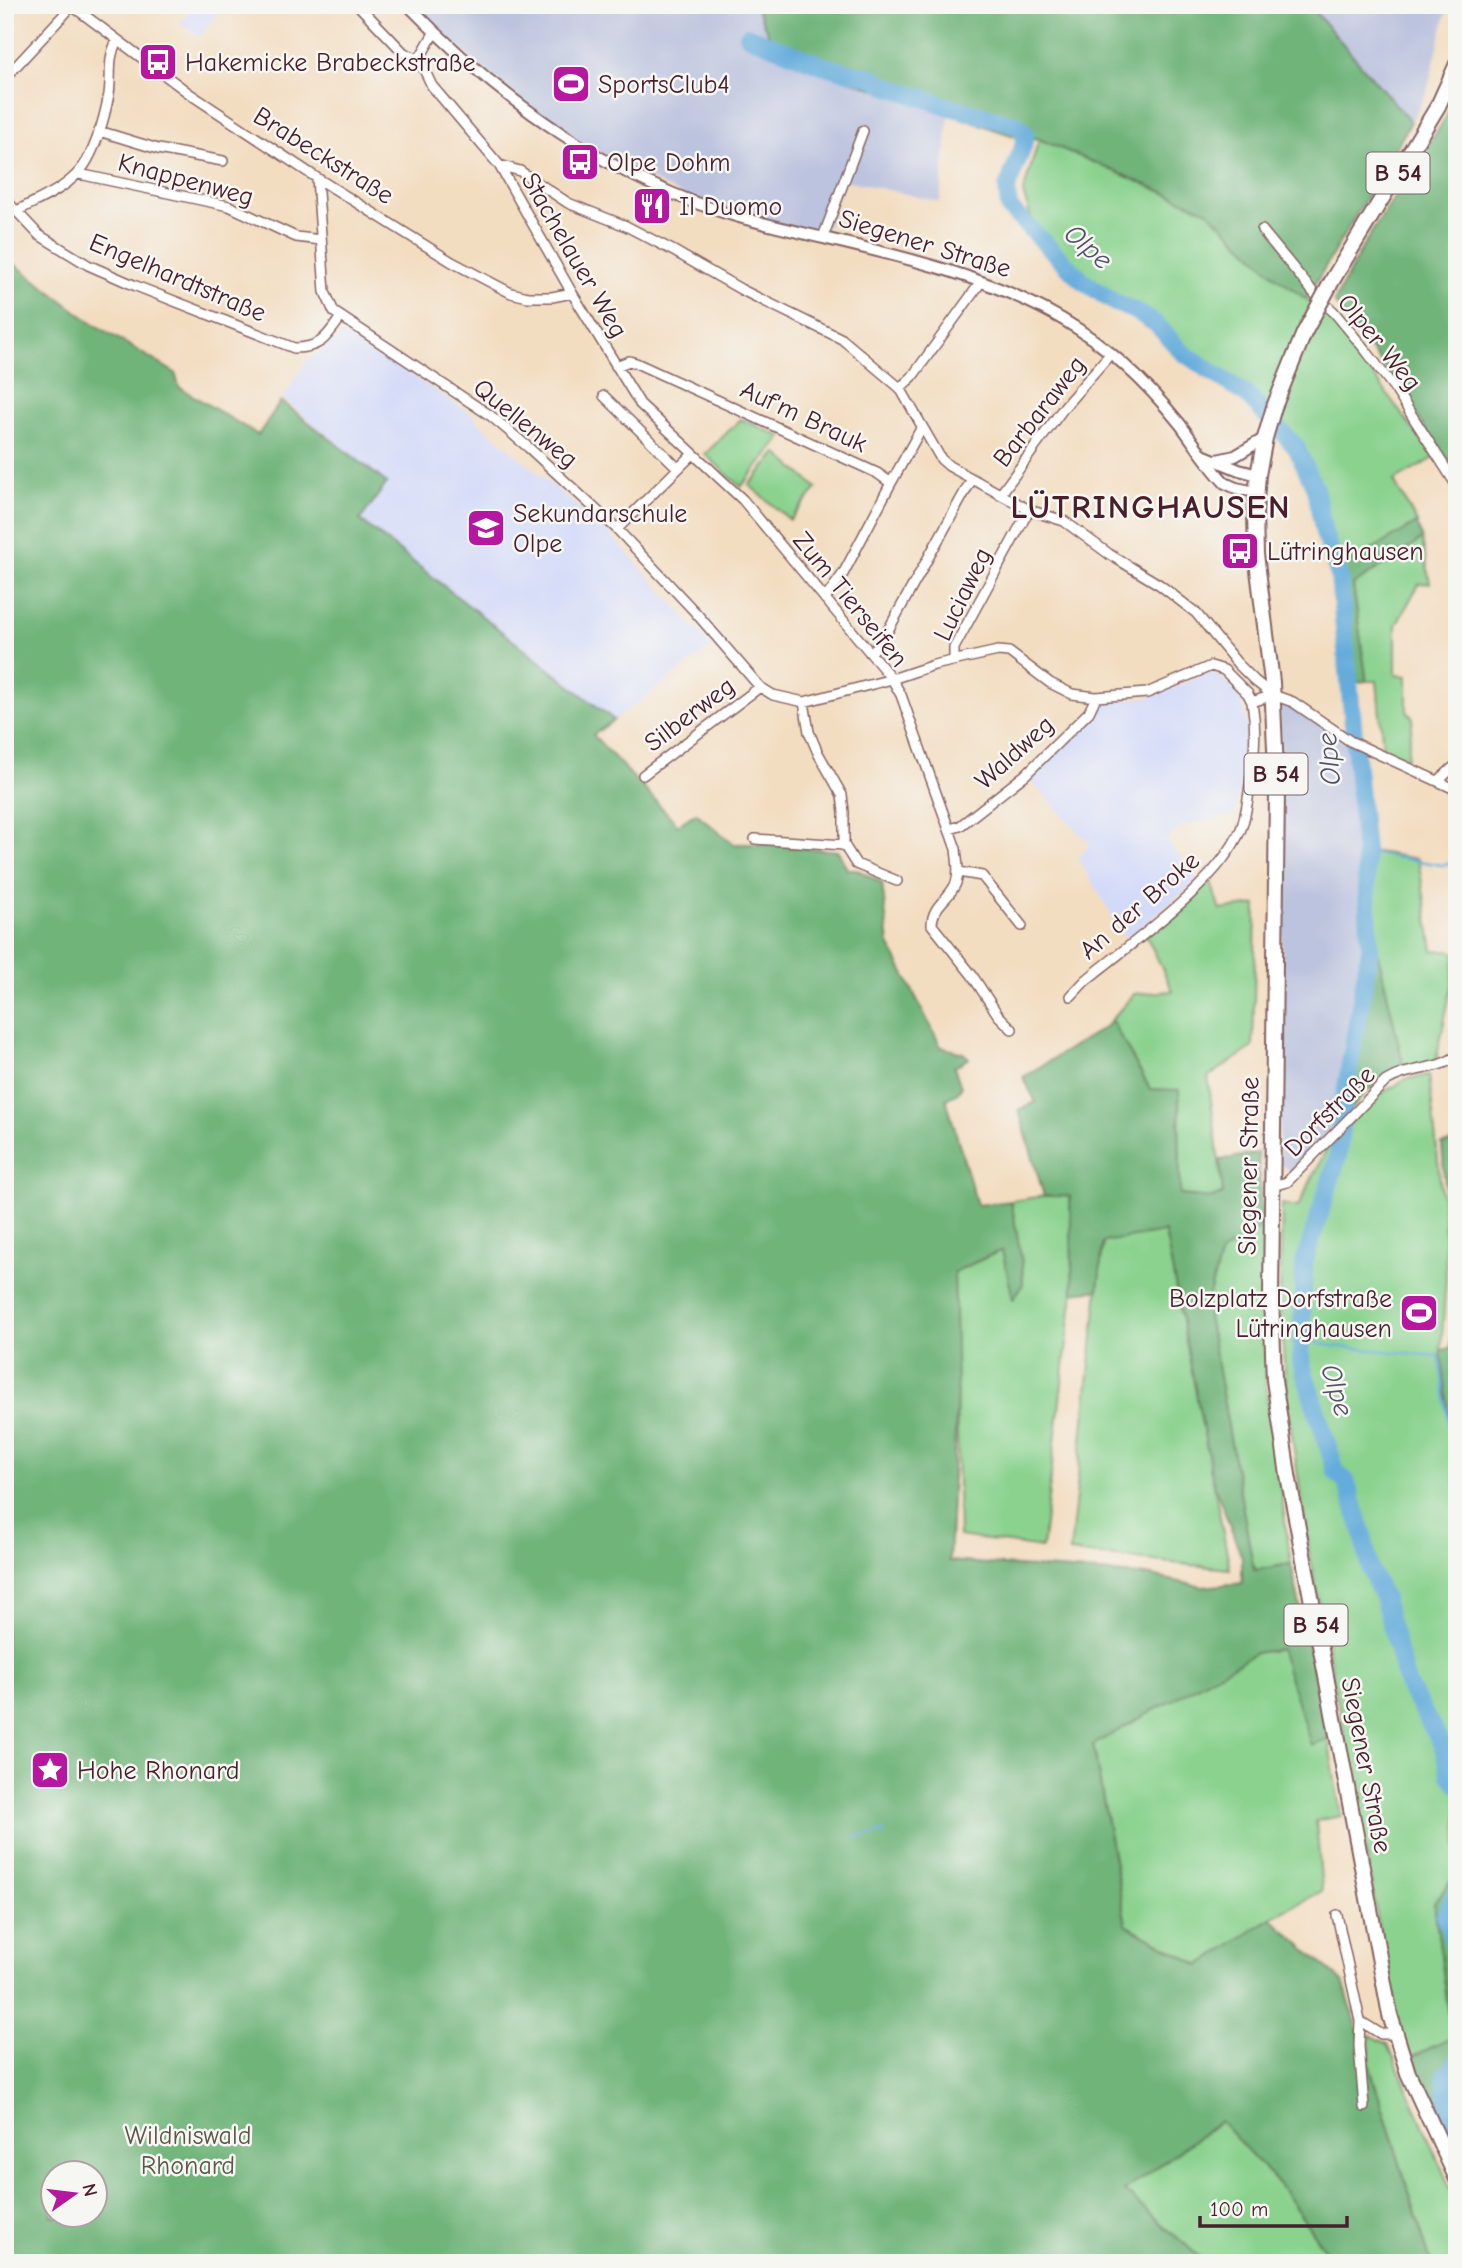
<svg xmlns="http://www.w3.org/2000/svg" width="1462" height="2268" font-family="'Comic Neue',sans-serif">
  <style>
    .built { fill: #d2d9f9 }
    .industrial { fill: #bcc3de }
    .green { fill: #8ad28e; stroke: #6a785c; stroke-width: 2 }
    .forest { fill: #6fb479; stroke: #5c6a52; stroke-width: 2; fill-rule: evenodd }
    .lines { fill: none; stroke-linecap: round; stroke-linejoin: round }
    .stream { stroke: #65acdb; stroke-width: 2.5 }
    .river { stroke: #65acdb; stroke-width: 18 }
    .minor-casing { stroke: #856260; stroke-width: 12 }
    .tertiary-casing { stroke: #856260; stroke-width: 14 }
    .primary-casing { stroke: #856260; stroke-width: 18 }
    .minor { stroke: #fff; stroke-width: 9 }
    .tertiary { stroke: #fff; stroke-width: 10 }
    .primary { stroke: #fff; stroke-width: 14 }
    .primary-bridge-casing { stroke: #856260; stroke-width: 18; stroke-linecap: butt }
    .primary-bridge { stroke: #fff; stroke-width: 14 }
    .labels { text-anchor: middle; stroke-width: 5; stroke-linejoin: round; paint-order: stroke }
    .shield { fill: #f6f6f2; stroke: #7e6067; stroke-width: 2 }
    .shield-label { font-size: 24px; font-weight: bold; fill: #4a1f2b }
    .poi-label { font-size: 26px; fill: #4a1f2b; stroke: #f6f6f2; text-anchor: start }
    .street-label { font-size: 26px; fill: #4a1f2b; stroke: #f6f6f2 }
    .park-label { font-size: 26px; fill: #5d5549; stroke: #f6f6f2 }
    .water-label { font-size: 28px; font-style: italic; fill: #535069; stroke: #f6f6f2 }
    .district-label { font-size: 33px; font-weight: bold; letter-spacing: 2px; fill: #4a1f2b; stroke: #f6f6f2 }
  </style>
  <rect width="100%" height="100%" fill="#f6f6f2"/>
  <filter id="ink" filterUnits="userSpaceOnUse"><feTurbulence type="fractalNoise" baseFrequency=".0143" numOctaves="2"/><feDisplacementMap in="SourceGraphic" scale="14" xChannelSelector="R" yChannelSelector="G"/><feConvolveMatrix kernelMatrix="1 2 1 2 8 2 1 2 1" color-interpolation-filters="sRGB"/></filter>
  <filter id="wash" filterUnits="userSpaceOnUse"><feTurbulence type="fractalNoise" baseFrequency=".00686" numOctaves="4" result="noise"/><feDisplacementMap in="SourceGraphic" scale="28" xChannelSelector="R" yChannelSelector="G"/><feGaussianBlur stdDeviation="1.57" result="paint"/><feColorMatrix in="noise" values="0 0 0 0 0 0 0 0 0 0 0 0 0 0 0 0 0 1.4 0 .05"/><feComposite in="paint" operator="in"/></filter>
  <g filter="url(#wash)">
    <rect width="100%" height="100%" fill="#f3ddc1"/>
    <path class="built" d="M197 5H223L200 37 179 23Z
      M347 333 473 415 479 423 612 536 712 647 614 720 359 520 387 483 283 399 306 361Z
      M1206 673 1217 674 1226 681 1239 694 1244 710 1247 726 1246 754 1235 815 1181 827 1166 840 1198 880 1126 939 1078 858 1090 844 1028 778 1091 718 1101 704 1112 700 1152 697Z"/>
    <path class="industrial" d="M408 5H755L778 56 949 114 940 202 845 180 823 237 702 205 560 133Z
      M1309 5H1448L1427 92 1411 122Z
      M1288 706 1298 709 1351 747 1360 852 1361 943 1337 1122 1293 1173 1279 1163 1282 978 1280 708Z"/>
    <path class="green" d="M1039 139 1208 211 1275 276 1330 316 1434 458 1394 481 1417 523 1342 567 1328 534 1320 488 1300 445 1250 392 1188 352 1145 310 1118 300 1091 280 1032 221 1023 193Z
      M741 419 782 437 741 487 705 454Z
      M777 453 817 488 790 520 749 485Z
      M1422 539 1430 583 1419 584 1396 625V675L1407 676V711L1413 718 1407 758 1383 749 1377 681H1366L1353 585Z
      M1377 852 1418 859 1433 950 1455 952 1452 984 1436 1061 1404 1068 1377 949 1367 853Z
      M1211 882 1220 910 1256 905 1253 1047 1208 1077 1223 1193 1213 1198 1180 1195 1179 1091 1150 1089 1111 1020 1134 994 1173 991 1146 935Z
      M1429 1075 1444 1218 1446 1279 1441 1350 1457 1480V1873L1434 1903 1452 2038 1409 2058 1391 1996 1359 1813 1309 1551 1288 1409 1280 1310 1282 1204 1298 1207 1327 1148 1373 1098 1407 1079Z
      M1070 1195 1073 1293 1042 1548 959 1536 954 1272 1002 1250 1014 1298 1023 1284 1022 1263 1011 1201 1044 1196Z
      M1262 1227 1266 1387 1291 1564 1254 1570 1206 1305 1221 1253Z
      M1165 1231 1230 1569 1070 1552 1103 1242Z
      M1281 1649 1311 1744 1328 1739 1341 1816 1316 1821 1322 1891 1271 1918 1200 1965 1126 1925 1093 1744 1255 1653Z
      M1370 2035 1388 2044 1457 2204V2258L1445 2263H1431L1369 2064Z
      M1221 2121 1278 2183 1334 2263H1206L1124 2191Z"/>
    <path class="forest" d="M755 5H1309L1411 122 1306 299 1275 276 1208 211 1039 139 1017 137 778 56Z
      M1457 90V468L1441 453 1391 376 1334 302 1364 244 1445 119Z
      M5 257 92 323 175 373 179 387 258 435 281 401 387 483 360 520 614 720 593 735 678 825 696 813 733 844H761L838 851 847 869H856L882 883 889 944 941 1047 963 1053 969 1058 954 1067 961 1087 956 1094 946 1099 977 1205 1011 1201 1022 1263 1023 1284 1013 1299 1002 1250 954 1272 957 1391 949 1561 1152 1576 1203 1587 1242 1583V1558L1213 1481 1165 1232 1103 1242 1098 1290 1073 1293 1070 1196H1044L1019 1110 1036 1102 1023 1077 1105 1027 1111 1020 1150 1089 1179 1090 1180 1195 1212 1198 1223 1194 1220 1160 1258 1153 1262 1227 1221 1253 1206 1305 1254 1570 1291 1564 1328 1739 1311 1745 1280 1649 1255 1653 1093 1745 1126 1925 1200 1965 1271 1918 1343 1982 1431 2263H1334L1278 2183 1220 2121 1124 2191 1206 2263H5V355L13 341 5 334ZM52 2174H94V2216H52Z
      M1417 523 1422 539 1353 585 1366 675V681L1353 683 1342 567Z
      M1370 883 1377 949 1404 1068 1367 1091 1346 1115 1371 949Z
      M1457 1138V1480L1441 1350 1451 1348V1265L1442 1144 1450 1143Z
      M1457 1873V2162L1409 2058 1452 2038 1434 1903Z"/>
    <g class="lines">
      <path class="stream" d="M1365 852 1442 865 1457 862
        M1301 1340 1332 1346 1439 1356 1451 1439 1457 1510
        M855 1837 885 1832"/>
      <path class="river" d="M748 36 827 67 875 78 884 85 950 107 1017 125 1025 133 1023 147 1007 188 1009 208 1082 280 1115 303 1137 312 1156 324 1182 352 1247 395 1296 447 1315 488 1324 533 1339 575 1365 852 1370 948 1343 1105 1338 1156 1304 1263 1301 1362 1336 1472 1346 1481 1362 1530 1370 1569 1384 1599 1407 1684 1443 1746 1450 1775 1457 1784
        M1457 1891 1445 1915 1457 1953
        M1457 2063 1446 2075 1447 2110 1457 2131"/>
    </g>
  </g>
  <g filter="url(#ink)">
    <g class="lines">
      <g class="minor-casing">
        <path id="minor" d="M71 5 190 94 317 178 452 262 511 293 528 297H552L572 293
          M358 5 404 53 419 59
          M434 33 419 59 432 86 499 165 572 293 640 404 743 500 892 679 901 695 956 849C957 861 960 872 956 883 949 900 932 905 932 925L972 975 998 1015 1012 1029
          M5 78 72 6
          M99 131 158 149 223 161
          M499 165 520 171 568 203 626 226 672 250 742 290 842 339 900 388 941 459 949 466 1029 510 1064 521 1109 554 1160 585 1196 613 1237 663 1255 681 1273 695 1293 702 1350 741 1457 790
          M79 174 229 206 296 237 321 240
          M317 178 325 292 334 312 491 416 529 448 617 529 696 613 760 687 773 695 804 702 892 679 934 665 998 651 1009 652 1050 683 1072 694 1096 697 1147 693 1211 666 1224 670 1248 694 1252 702
          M5 199 39 235 88 265 136 286 294 348C321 348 326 338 341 317
          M17 211C37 200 61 191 77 174 94 158 105 116 109 94 112 75 107 58 117 41
          M1262 230 1318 298 1334 312 1367 352 1395 389 1457 486
          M823 237 863 131
          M616 366 629 361 636 363 877 473 891 483 843 574 825 599
          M900 388 912 377 981 282
          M604 396 678 468
          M891 483 922 427
          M1000 495 1065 406 1111 353
          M617 529 693 454
          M870 653 881 643 972 479
          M954 660V648L1029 510
          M804 702 809 732 818 753 842 795 844 812V845L856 864 897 881
          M643 775 760 687
          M1438 781 1457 764
          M950 829 960 826 1025 775 1089 712 1096 697
          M755 839 844 845
          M959 872 982 876 1022 926
          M1071 996 1085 981C1131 943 1219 883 1241 829 1247 813 1249 793 1251 776 1255 753 1256 725 1252 702L1273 695
          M1272 1186 1287 1182 1386 1081C1408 1067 1436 1071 1457 1056
          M1337 1915 1360 2021 1359 2046 1364 2107
          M1360 2021 1381 2034H1395"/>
      </g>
      <g class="tertiary-casing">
        <path id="tertiary" d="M408 5C499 99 612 181 739 217 848 247 963 262 1062 319 1108 346 1147 383 1180 424 1195 444 1208 465 1225 483L1236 488 1256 492
          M1205 456 1239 470 1258 475
          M1217 460 1235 456 1265 438"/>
      </g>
      <g class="primary-casing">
        <path id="primary" d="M1333 279 1438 106 1457 64
          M1274 407 1265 438 1258 475 1255 513 1256 554 1272 682 1277 793 1271 1295 1274 1380 1288 1475 1390 2015 1408 2073 1457 2179"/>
      </g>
      <use href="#minor" class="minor"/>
      <use href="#tertiary" class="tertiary"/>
      <use href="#primary" class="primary"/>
      <g class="primary-bridge-casing">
        <path id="primary-bridge" d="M1274 407 1304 333 1333 279"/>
      </g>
      <use href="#primary-bridge" class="primary-bridge"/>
    </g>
  </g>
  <defs>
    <g id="bus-square" transform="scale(2.0125)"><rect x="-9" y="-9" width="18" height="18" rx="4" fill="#b5179e" stroke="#f6f6f2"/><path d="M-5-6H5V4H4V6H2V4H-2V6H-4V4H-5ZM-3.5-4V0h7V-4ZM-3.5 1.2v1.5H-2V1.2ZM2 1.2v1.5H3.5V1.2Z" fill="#fff"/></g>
    <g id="stadium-square" transform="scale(2.0125)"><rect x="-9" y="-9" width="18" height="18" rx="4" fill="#b5179e" stroke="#f6f6f2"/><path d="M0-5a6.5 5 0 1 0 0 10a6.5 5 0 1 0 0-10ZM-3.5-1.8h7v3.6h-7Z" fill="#fff"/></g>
    <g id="restaurant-square" transform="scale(2.0125)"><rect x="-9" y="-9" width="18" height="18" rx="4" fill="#b5179e" stroke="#f6f6f2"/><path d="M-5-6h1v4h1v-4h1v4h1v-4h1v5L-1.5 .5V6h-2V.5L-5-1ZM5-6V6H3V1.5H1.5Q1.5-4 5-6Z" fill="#fff"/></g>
    <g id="school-square" transform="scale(2.0125)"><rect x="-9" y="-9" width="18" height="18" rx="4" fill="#b5179e" stroke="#f6f6f2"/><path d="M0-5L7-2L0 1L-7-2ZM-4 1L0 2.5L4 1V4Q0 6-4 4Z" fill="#fff"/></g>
    <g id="sight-square" transform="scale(2.0125)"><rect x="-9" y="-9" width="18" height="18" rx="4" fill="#b5179e" stroke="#f6f6f2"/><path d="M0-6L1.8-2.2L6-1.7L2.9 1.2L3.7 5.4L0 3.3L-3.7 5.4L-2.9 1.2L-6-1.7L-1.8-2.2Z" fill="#fff"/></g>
  </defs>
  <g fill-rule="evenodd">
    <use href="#bus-square" x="158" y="62"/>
    <use href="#stadium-square" x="571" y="84"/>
    <use href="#bus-square" x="580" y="162"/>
    <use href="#restaurant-square" x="652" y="206"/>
    <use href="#school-square" x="486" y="528"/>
    <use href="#bus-square" x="1240" y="551"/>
    <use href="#stadium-square" x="1419" y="1313"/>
    <use href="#sight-square" x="50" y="1770"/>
  </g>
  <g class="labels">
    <g class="shield">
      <rect x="1366.5" y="152.5" width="63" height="41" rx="5"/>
      <rect x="1244.5" y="753.5" width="63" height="41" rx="5"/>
      <rect x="1284.5" y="1604.5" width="63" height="41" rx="5"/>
    </g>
    <g class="shield-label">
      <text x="1398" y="181">B 54</text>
      <text x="1276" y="782">B 54</text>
      <text x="1316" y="1633">B 54</text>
    </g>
    <g class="poi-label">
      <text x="185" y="71">Hakemicke Brabeckstraße</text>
      <text x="598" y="93">SportsClub4</text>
      <text x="607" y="171">Olpe Dohm</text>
      <text x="679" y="215">Il Duomo</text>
      <text x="513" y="522">Sekundarschule<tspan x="513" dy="30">Olpe</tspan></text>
      <text x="1267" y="560">Lütringhausen</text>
      <text x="1392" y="1307" text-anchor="end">Bolzplatz Dorfstraße<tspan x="1392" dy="30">Lütringhausen</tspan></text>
      <text x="77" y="1779">Hohe Rhonard</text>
    </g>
    <g class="street-label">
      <text transform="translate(324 155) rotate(32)" y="9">Brabeckstraße</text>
      <text transform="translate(186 179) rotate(15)" y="9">Knappenweg</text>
      <text transform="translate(925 243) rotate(17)" y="9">Siegener Straße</text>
      <text transform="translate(575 255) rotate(60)" y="9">Stachelauer Weg</text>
      <text transform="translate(178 277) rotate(23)" y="9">Engelhardtstraße</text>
      <text transform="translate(1380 342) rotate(51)" y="9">Olper Weg</text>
      <text transform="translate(1039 411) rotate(-52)" y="9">Barbaraweg</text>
      <text transform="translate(804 416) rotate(25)" y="9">Auf'm Brauk</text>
      <text transform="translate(526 423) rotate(39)" y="9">Quellenweg</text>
      <text transform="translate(962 594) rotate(-64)" y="9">Luciaweg</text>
      <text transform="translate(851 599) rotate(51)" y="9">Zum Tierseifen</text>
      <text transform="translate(689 714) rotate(-37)" y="9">Silberweg</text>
      <text transform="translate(1014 752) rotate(-42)" y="9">Waldweg</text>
      <text transform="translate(1139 905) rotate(-41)" y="9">An der Broke</text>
      <text transform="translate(1329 1111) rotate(-45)" y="9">Dorfstraße</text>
      <text transform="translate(1248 1166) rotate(-89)" y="9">Siegener Straße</text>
      <text transform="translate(1367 1765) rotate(79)" y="9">Siegener Straße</text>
    </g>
    <g class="park-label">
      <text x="188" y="2144">Wildniswald<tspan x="188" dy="30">Rhonard</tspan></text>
    </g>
    <g class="water-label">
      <text transform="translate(1089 246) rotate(41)" y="10">Olpe</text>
      <text transform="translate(1328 759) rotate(-95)" y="10">Olpe</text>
      <text transform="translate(1338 1390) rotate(73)" y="10">Olpe</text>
    </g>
    <g class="district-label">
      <text x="1151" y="518">LÜTRINGHAUSEN</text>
    </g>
  </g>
  <rect width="1462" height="2268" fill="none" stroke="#f6f6f2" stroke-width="28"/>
  <g transform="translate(74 2194) rotate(76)"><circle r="33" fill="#f6f6f2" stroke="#b1a0a2" stroke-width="2"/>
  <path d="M0-5L12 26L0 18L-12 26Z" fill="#b5179e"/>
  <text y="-10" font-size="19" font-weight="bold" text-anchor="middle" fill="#4a1f2b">N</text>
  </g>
  <path d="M1200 2216v10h147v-10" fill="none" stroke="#4a1f2b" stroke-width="3.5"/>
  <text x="1210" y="2216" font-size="21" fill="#4a1f2b" stroke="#f6f6f2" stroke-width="5" paint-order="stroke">100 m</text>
</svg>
